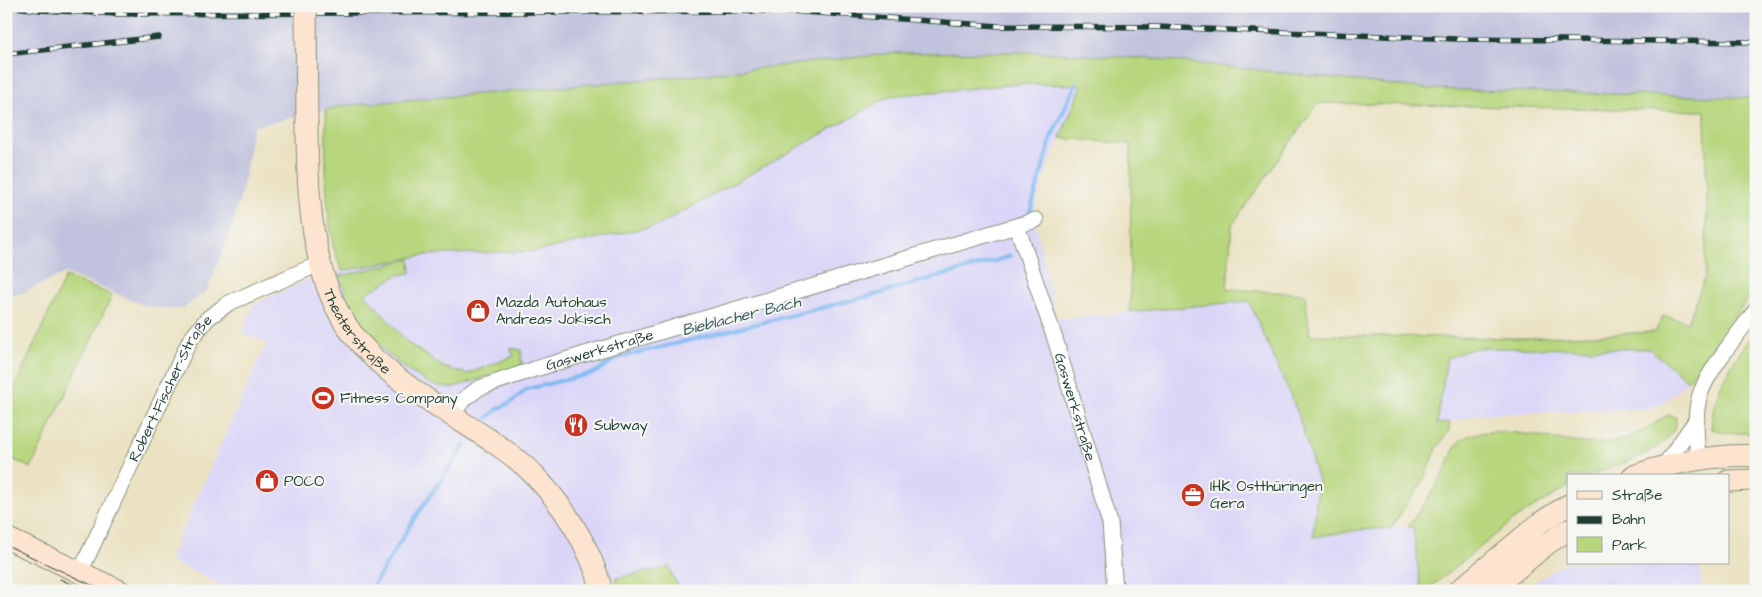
<svg xmlns="http://www.w3.org/2000/svg" width="1762" height="597" font-family="'Architects Daughter',sans-serif">
  <style>
    .built { fill: #dbd6f7 }
    .industrial { fill: #c1c2dd }
    .green { fill: #b7d67d; stroke: #6b8a58; fill-rule: evenodd }
    .lines { fill: none; stroke-linecap: round; stroke-linejoin: round }
    .stream { stroke: #7fb9f0; stroke-width: 4 }
    .street-casing { stroke: #85907b; stroke-width: 17 }
    .secondary-casing { stroke: #85907b; stroke-width: 23 }
    .street { stroke: #fff; stroke-width: 15 }
    .secondary { stroke: #fde4d0; stroke-width: 21 }
    .tram { stroke: #1f3d34; stroke-width: 1 }
    .rail-casing { stroke: #1f3d34; stroke-width: 5.5 }
    .rail { stroke: #f6f6f2; stroke-width: 4; stroke-dasharray: 11; stroke-linecap: butt }
    .secondary-bridge-casing { stroke: #85907b; stroke-width: 23; stroke-linecap: butt }
    .secondary-bridge { stroke: #fde4d0; stroke-width: 21 }
    .labels { text-anchor: middle; stroke-width: 4; stroke-linejoin: round; paint-order: stroke }
    .poi-label { font-size: 15px; fill: #1f3d34; stroke: #f6f6f2; text-anchor: start }
    .street-label { font-size: 15px; fill: #1f3d34; stroke: #f6f6f2 }
    .water-label { font-size: 16px; font-style: italic; fill: #375c63; stroke: #f6f6f2 }
  </style>
  <rect width="100%" height="100%" fill="#f6f6f2"/>
  <filter id="ink" filterUnits="userSpaceOnUse"><feTurbulence type="fractalNoise" baseFrequency=".02" numOctaves="2"/><feDisplacementMap in="SourceGraphic" scale="10" xChannelSelector="R" yChannelSelector="G"/><feConvolveMatrix kernelMatrix="1 2 1 2 8 2 1 2 1" color-interpolation-filters="sRGB"/></filter>
  <filter id="wash" filterUnits="userSpaceOnUse"><feTurbulence type="fractalNoise" baseFrequency=".0096" numOctaves="4" result="noise"/><feDisplacementMap in="SourceGraphic" scale="20" xChannelSelector="R" yChannelSelector="G"/><feGaussianBlur stdDeviation="1.12" result="paint"/><feColorMatrix in="noise" values="0 0 0 0 0 0 0 0 0 0 0 0 0 0 0 0 0 1.4 0 .05"/><feComposite in="paint" operator="in"/></filter>
  <g filter="url(#wash)">
    <rect width="100%" height="100%" fill="#ebe2c2"/>
    <path class="built" d="M1018 84 1082 85 1048 167 1033 212 1056 319 1249 301 1297 411 1318 481 1313 537 1359 530 1413 527 1421 591H667L678 589 669 567 616 578 585 588V591H233L169 560 267 342 242 333 254 304 317 276 425 255 538 251 659 225 890 96Z
      M1474 348 1650 349 1688 381 1663 403 1649 409 1480 414 1437 425 1447 358Z
      M1568 560V563H1700L1701 591H1523Z"/>
    <path class="industrial" d="M6 6H1756V98L1430 89 1155 59 1033 52 895 53 698 75 341 106 253 127 242 191 230 233 207 291 182 309 148 307 65 273 20 294H6Z"/>
    <path class="green" d="M1033 52 1155 59 1430 89 1756 98V287L1688 381 1650 349 1475 348 1447 358 1437 424 1450 422 1449 430 1437 448 1423 481 1391 528 1359 530 1313 537 1318 481 1297 411 1249 301 1130 312 1131 144 1060 138 1082 85 1018 84 890 96 659 225 538 251 425 255 342 271C339 263 335 254 333 245 324 201 326 154 326 110L341 106 698 75 895 53ZM1318 103 1705 111 1707 214 1705 277 1688 322 1663 316 1655 332 1520 338 1310 335 1305 294 1227 289 1232 225Z
      M410 259 411 273 398 275 365 294 408 343 443 367 467 374 514 356 510 348 521 350 522 366 451 388 432 385 407 370 389 355 367 333 350 308 340 276Z
      M65 277 112 295 31 468 6 456V406Z
      M1756 331V434L1724 432 1711 429C1713 389 1732 362 1756 331Z
      M1671 415 1676 418C1678 446 1627 462 1606 469 1600 471 1593 474 1588 476 1582 477 1574 476 1568 476V487L1516 518 1426 591H1421L1413 527H1408C1421 508 1435 490 1445 470 1450 461 1452 450 1459 442 1480 420 1553 440 1581 443 1590 443 1602 443 1612 442 1632 439 1649 427 1666 416Z
      M669 567 679 589 619 591 616 578Z"/>
    <g class="lines">
      <path class="stream" d="M1030 212 1052 136 1076 84
        M487 418 498 409 513 401 527 389 594 373 617 358 882 293C924 278 968 271 1010 256
        M370 591 414 519 465 445"/>
    </g>
  </g>
  <g filter="url(#ink)">
    <g class="lines">
      <g class="street-casing">
        <g id="street">
          <path id="s1" d="M1017 226 1055 339 1110 523 1115 591"/>
          <path id="s2" d="M452 415 463 400 479 388 535 369 1036 220"/>
          <path d="M1698 461C1697 441 1694 418 1699 398 1705 374 1740 331 1756 310"/>
          <path d="M1663 467 1697 419"/>
          <path id="s3" d="M80 572 190 340 208 318 229 303 321 263"/>
        </g>
      </g>
      <g class="secondary-casing">
        <g id="secondary">
          <path id="s4" d="M307 125C307 186 310 266 343 320 369 363 413 390 454 417 479 433 506 449 528 469 562 502 590 545 602 591"/>
          <path d="M1633 476C1665 464 1721 453 1756 456"/>
          <path d="M1728 481 1756 480"/>
          <path d="M6 538 120 591"/>
          <path d="M1458 591 1540 523 1568 505"/>
          <path d="M1490 591 1547 544 1568 530"/>
        </g>
      </g>
      <use href="#street" class="street"/>
      <use href="#secondary" class="secondary"/>
      <path class="tram" d="M6 545 104 591
        M60 579 86 591"/>
      <g class="rail-casing">
        <path id="rail" d="M6 6 40 10 117 14 790 11 999 26 1156 27 1456 39 1756 42
          M6 54 159 37"/>
      </g>
      <use href="#rail" class="rail"/>
      <g class="secondary-bridge-casing">
        <path id="secondary-bridge" d="M306 6 307 125"/>
      </g>
      <use href="#secondary-bridge" class="secondary-bridge"/>
    </g>
  </g>
  <defs>
    <g id="shop-disc" transform="scale(1.25)"><circle r="9.5" fill="#c8321e" stroke="#f6f6f2"/><path d="M-5-2.5h2.3a2.7 3.5 0 0 1 5.4 0H5L5.5 6h-11ZM-1.5-2.5h3a1.5 2.3 0 0 0-3 0Z" fill="#fff"/></g>
    <g id="stadium-disc" transform="scale(1.25)"><circle r="9.5" fill="#c8321e" stroke="#f6f6f2"/><path d="M0-5a6.5 5 0 1 0 0 10a6.5 5 0 1 0 0-10ZM-3.5-1.8h7v3.6h-7Z" fill="#fff"/></g>
    <g id="restaurant-disc" transform="scale(1.25)"><circle r="9.5" fill="#c8321e" stroke="#f6f6f2"/><path d="M-5-6h1v4h1v-4h1v4h1v-4h1v5L-1.5 .5V6h-2V.5L-5-1ZM5-6V6H3V1.5H1.5Q1.5-4 5-6Z" fill="#fff"/></g>
    <g id="office-disc" transform="scale(1.25)"><circle r="9.5" fill="#c8321e" stroke="#f6f6f2"/><path d="M-6-3h4V-5.5h4V-3h4V5H-6ZM-1-4.5V-3h2v-1.5ZM-6 0V1H6V0Z" fill="#fff"/></g>
  </defs>
  <g fill-rule="evenodd">
    <use href="#shop-disc" x="478" y="311"/>
    <use href="#stadium-disc" x="323" y="398"/>
    <use href="#restaurant-disc" x="576" y="425"/>
    <use href="#shop-disc" x="267" y="481"/>
    <use href="#office-disc" x="1193" y="495"/>
  </g>
  <g class="labels">
    <g class="poi-label">
      <text x="496" y="307">Mazda Autohaus<tspan x="496" dy="17">Andreas Jokisch</tspan></text>
      <text x="340" y="403">Fitness Company</text>
      <text x="594" y="430">Subway</text>
      <text x="284" y="486">POCO</text>
      <text x="1210" y="491">IHK Ostthüringen<tspan x="1210" dy="17">Gera</tspan></text>
    </g>
    <g class="street-label">
      <text dy="5" stroke="none"><textPath href="#s4" startOffset="218">Theaterstraße</textPath></text>
      <text dy="5" stroke="none"><textPath href="#s2" startOffset="165">Gaswerkstraße</textPath></text>
      <text dy="5" stroke="none"><textPath href="#s3" startOffset="205">Robert-Fischer-Straße</textPath></text>
      <text dy="5" stroke="none"><textPath href="#s1" startOffset="190">Gaswerkstraße</textPath></text>
    </g>
    <g class="water-label">
      <text transform="translate(741 315) rotate(-14)" y="6">Bieblacher Bach</text>
    </g>
  </g>
  <rect width="1762" height="597" fill="none" stroke="#f6f6f2" stroke-width="25"/>
  <rect x="1567" y="474" width="162" height="90" fill="#f6f6f2" stroke="#a0aca6"/>
  <rect x="1577" y="491" width="25" height="8" fill="#fde4d0" stroke="#a0aca6"/>
  <text x="1612" y="500" font-size="15" fill="#1f3d34">Straße</text>
  <rect x="1577" y="516" width="25" height="8" fill="#1f3d34" stroke="#a0aca6"/>
  <text x="1612" y="524" font-size="15" fill="#1f3d34">Bahn</text>
  <rect x="1577" y="537" width="25" height="15" fill="#b7d67d" stroke="#a0aca6"/>
  <text x="1612" y="550" font-size="15" fill="#1f3d34">Park</text>
</svg>
